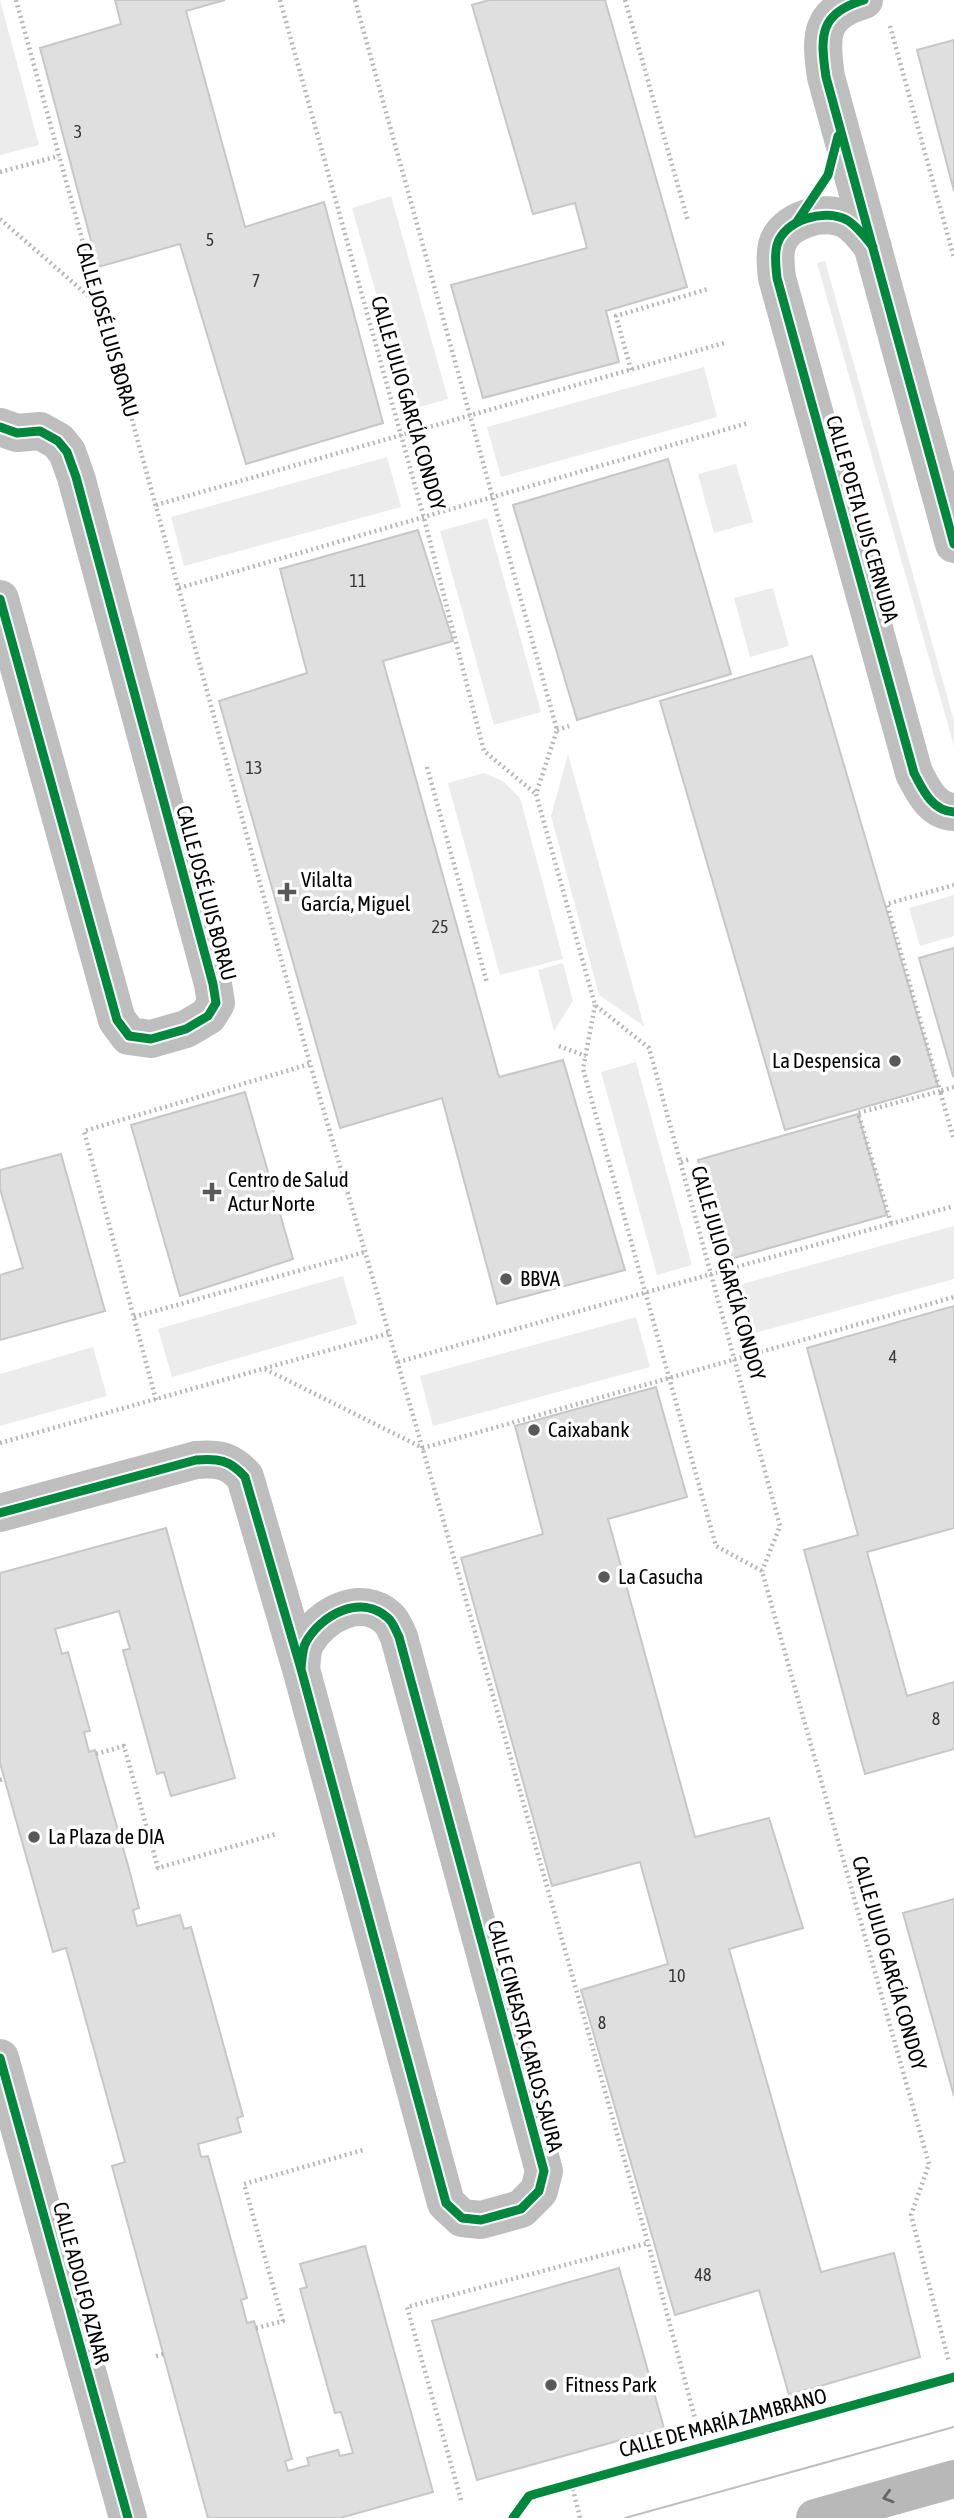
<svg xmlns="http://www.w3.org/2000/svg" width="954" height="2518" font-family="'Asap Condensed',sans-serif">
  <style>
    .green { fill: #ececec }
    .building { fill: #dfdfdf; stroke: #c7c7c7; stroke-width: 2 }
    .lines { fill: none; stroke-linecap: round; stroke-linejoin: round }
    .path { stroke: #b9b9b9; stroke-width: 4.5; stroke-dasharray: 2 3.5; stroke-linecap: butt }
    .minor { stroke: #bebebe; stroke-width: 38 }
    .secondary { stroke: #b8b8b8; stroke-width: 38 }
    .tram { stroke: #bebebe; stroke-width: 2 }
    .cycleway-casing { stroke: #fff; stroke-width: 13 }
    .cycleway { stroke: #00873e; stroke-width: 9 }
    .oneway { stroke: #656565 }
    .poi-dot { fill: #595959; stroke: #fff; stroke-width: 2.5 }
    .labels { text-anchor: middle; stroke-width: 7; stroke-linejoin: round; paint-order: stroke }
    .number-label { font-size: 18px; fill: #383838 }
    .street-label { font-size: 21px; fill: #000; stroke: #fff }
    .poi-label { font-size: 21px; fill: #000; stroke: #fff; text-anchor: start }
  </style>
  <rect width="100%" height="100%" fill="#fff"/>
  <path class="green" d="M0 0 39 145 0 155Z
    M391 196 448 399 409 410 352 208Z
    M825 261 954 721V746L817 263Z
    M704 367 717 417 501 477 487 427Z
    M387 457 401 507 184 566 171 517Z
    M736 464 753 522 714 533 698 474Z
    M487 518 541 712 494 725 440 531Z
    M773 588 789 646 750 657 734 598Z
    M568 754 644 1026 599 995 551 816Z
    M484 773 503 781 520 798 563 959 500 975 448 783Z
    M954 895V936L920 946 909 908Z
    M563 963 573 1001 554 1031 538 970Z
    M636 1062 692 1265 657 1275 601 1072Z
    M954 1226V1279L751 1334 738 1285Z
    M343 1276 357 1324 172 1377 158 1329Z
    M636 1317 650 1367 433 1426 420 1376Z
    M93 1347 107 1396 0 1426V1374Z"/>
  <path class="building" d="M115 0H225L186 11 245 227 324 202 383 423 246 464 180 244 98 267 40 48 121 24Z
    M489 0H605L687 287 606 311 619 362 483 398 451 285 587 248 575 203 533 214 472 5Z
    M954 40V191L917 50Z
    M668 459 731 674 577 720 513 505Z
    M418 530 453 641 383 661 499 1077 563 1060 625 1270 497 1304 442 1098 340 1128 219 701 307 673 280 569Z
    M812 656 938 1086 785 1130 660 701Z
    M954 948V1075L953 1076 919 958Z
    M245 1092 293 1259 180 1296 131 1125Z
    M858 1114 887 1215 727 1260 698 1160Z
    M61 1154 105 1311 0 1340V1275L23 1268 0 1189V1170Z
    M954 1306V1528L867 1552 907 1696 954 1682V1749L865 1774 804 1550 858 1535 807 1348Z
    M656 1387 687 1497 608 1519 695 1837 769 1818 803 1928 729 1949 821 2272 894 2253 920 2357 789 2395 759 2290 675 2315 581 1990 668 1964 640 1862 552 1886 461 1558 543 1534 515 1426Z
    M166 1528 235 1778 171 1796 164 1772 157 1774 123 1650 130 1649 119 1611 55 1629 62 1654 68 1652 90 1731 84 1732 89 1752 95 1750 129 1869 139 1908 133 1910 137 1926 180 1915 184 1929 191 1927 243 2116 237 2118 241 2132 198 2144 201 2157 208 2156 231 2240 247 2298 241 2300 247 2323 254 2321 259 2338 292 2459 285 2461 288 2471 309 2465 307 2458 338 2450 340 2456 353 2453 341 2412 335 2413 300 2289 307 2287 300 2264 365 2246 433 2492 340 2518H208L112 2166 125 2162 66 1948 53 1952 0 1763V1573Z
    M954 1899V2096L903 1913Z
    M619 2268 664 2428 477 2480 432 2321Z"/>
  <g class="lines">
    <path class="path" d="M16 0 310 1064 433 1484 648 2243 699 2433
      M280 0 424 518 484 751 536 794
      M355 0 557 730 536 794 595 1005 649 1048 780 1526 762 1571
      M625 0 688 221
      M890 26 954 258
      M0 172 59 156
      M0 219 100 306
      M631 370 616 316 708 289
      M156 505 724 343
      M179 588 748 423
      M557 730 569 726
      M427 767 487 983
      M595 1005 583 1069 716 1546 762 1571 929 2164 911 2215 949 2362
      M559 1046 586 1056
      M954 1087 940 1091 954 1140
      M681 1162 690 1159
      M891 1223 858 1113 940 1091 887 904 954 885
      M134 1317 365 1252
      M398 1362 954 1206
      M265 1369 423 1448 954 1297
      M156 1400 84 1131 310 1064
      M0 1443 390 1333
      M96 1754 124 1746 158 1868 276 1834
      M0 1780 4 1779
      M256 2328 283 2321 244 2184 363 2150
      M156 2356 164 2354
      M573 2489 580 2518
      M461 2500 407 2307 648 2243"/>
    <path class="minor" d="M864 0C819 13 820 36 826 77L954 544
      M873 247C866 238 857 226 847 220 824 208 784 220 777 245 774 256 776 268 777 278L914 773C923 790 932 811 954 812
      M0 427 17 433 40 431 58 441 67 452 76 477 213 984 216 1003 208 1016 186 1029 151 1039 129 1036 117 1020 0 599
      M0 1513 196 1460C218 1458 230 1460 245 1477L301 1669 446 2203 462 2218 481 2220 521 2209 539 2191 544 2171 399 1637C396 1631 393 1622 388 1618 361 1593 321 1615 306 1642 302 1649 302 1660 301 1669
      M0 2058 128 2518"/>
    <path class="secondary" d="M815 2518 954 2479"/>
    <path class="tram" d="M625 2518 954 2427"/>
    <g class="cycleway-casing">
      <path id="cycleway" d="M864 0C819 13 820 36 826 77L954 544
        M796 223 828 175 838 136
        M873 247C866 238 857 226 847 220 824 208 784 220 777 245 774 256 776 268 777 278L914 773C923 790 932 811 954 812
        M0 427 17 433 40 431 58 441 67 452 76 477 213 984 216 1003 208 1016 186 1029 151 1039 129 1036 117 1020 0 599
        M0 1513 196 1460C218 1458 230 1460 245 1477L301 1669 446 2203 462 2218 481 2220 521 2209 539 2191 544 2171 399 1637C396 1631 393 1622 388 1618 361 1593 321 1615 306 1642 302 1649 302 1660 301 1669
        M0 2058 128 2518
        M513 2518 529 2496 535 2494 954 2377"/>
    </g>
    <use href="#cycleway" class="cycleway"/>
  </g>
  <defs><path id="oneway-chevron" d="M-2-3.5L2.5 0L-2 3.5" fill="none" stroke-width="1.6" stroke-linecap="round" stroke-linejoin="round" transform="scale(1.75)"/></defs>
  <use class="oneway" href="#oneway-chevron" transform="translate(888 2497) rotate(164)"/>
  <g class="poi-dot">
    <path d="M283.5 881.5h7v7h7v7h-7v7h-7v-7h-7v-7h7z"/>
    <circle cx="895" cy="1061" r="7"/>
    <path d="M208.5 1181.5h7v7h7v7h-7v7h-7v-7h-7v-7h7z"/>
    <circle cx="506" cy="1279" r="7"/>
    <circle cx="534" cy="1430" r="7"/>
    <circle cx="604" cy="1577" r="7"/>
    <circle cx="34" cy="1837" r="7"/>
    <circle cx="551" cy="2385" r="7"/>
  </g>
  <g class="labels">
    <g class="number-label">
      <text x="78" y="138">3</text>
      <text x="210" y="246">5</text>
      <text x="256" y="287">7</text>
      <text x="358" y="587">11</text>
      <text x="254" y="774">13</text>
      <text x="440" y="933">25</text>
      <text x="893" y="1363">4</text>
      <text x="936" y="1725">8</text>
      <text x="677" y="1982">10</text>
      <text x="602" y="2029">8</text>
      <text x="703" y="2281">48</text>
    </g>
    <g class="street-label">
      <text transform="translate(107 330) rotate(74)" y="7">CALLE JOSÉ LUIS BORAU</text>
      <text transform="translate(408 403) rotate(74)" y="7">CALLE JULIO GARCÍA CONDOY</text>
      <text transform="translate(862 519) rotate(74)" y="7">CALLE POETA LUIS CERNUDA</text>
      <text transform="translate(206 893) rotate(75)" y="7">CALLE JOSÉ LUIS BORAU</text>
      <text transform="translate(728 1273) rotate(74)" y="7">CALLE JULIO GARCÍA CONDOY</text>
      <text transform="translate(889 1963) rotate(74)" y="7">CALLE JULIO GARCÍA CONDOY</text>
      <text transform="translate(525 2036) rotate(75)" y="7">CALLE CINEASTA CARLOS SAURA</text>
      <text transform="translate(81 2283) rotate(75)" y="7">CALLE ADOLFO AZNAR</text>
      <text transform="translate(723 2423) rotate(-15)" y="7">CALLE DE MARÍA ZAMBRANO</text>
    </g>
    <g class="poi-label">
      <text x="301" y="887">Vilalta<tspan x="301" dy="24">García, Miguel</tspan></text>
      <text x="881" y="1068" text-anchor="end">La Despensica</text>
      <text x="228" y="1187">Centro de Salud<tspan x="228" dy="24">Actur Norte</tspan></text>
      <text x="520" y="1286">BBVA</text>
      <text x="548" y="1437">Caixabank</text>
      <text x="618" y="1584">La Casucha</text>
      <text x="48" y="1844">La Plaza de DIA</text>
      <text x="565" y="2392">Fitness Park</text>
    </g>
  </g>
</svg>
